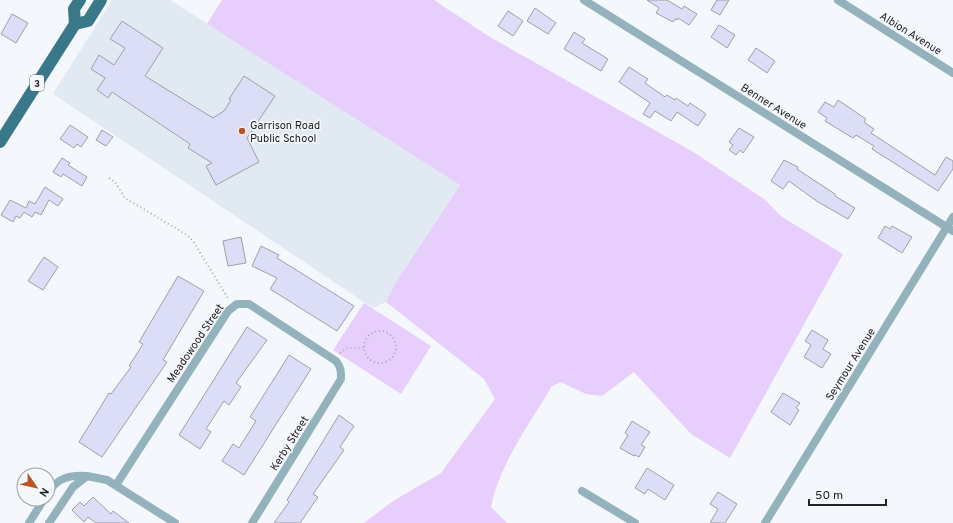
<svg xmlns="http://www.w3.org/2000/svg" width="953" height="523" font-family="Overpass,sans-serif">
  <style>
    .built { fill: #e1eaf3 }
    .green { fill: #e8cefc }
    .building { fill: #dbdef6; stroke: #9fa0a4 }
    .lines { fill: none; stroke-linecap: round; stroke-linejoin: round }
    .path { stroke: #a8aaad; stroke-width: 2; stroke-dasharray: 1 3; stroke-linecap: butt }
    .street { stroke: #93b2bb; stroke-width: 8 }
    .primary { stroke: #397889; stroke-width: 12 }
    .poi-dot { fill: #b95425; stroke: #f4f7fb; stroke-width: 1.5 }
    .labels { text-anchor: middle; stroke-width: 3.5; stroke-linejoin: round; paint-order: stroke }
    .shield { fill: #f4f7fb; stroke: #616364; stroke-width: 1 }
    .shield-label { font-size: 10px; font-weight: bold; fill: #222324 }
    .street-label { font-size: 11px; fill: #222324; stroke: #f4f7fb }
    .poi-label { font-size: 11px; fill: #222324; stroke: #f4f7fb; text-anchor: start }
  </style>
  <rect width="100%" height="100%" fill="#f4f7fb"/>
  <path class="built" d="M112 0H170L460 185 395 284 386 302 373 308 53 94Z"/>
  <path class="green" d="M222 0H434L490 37 695 153 764 199 782 217 843 254 730 458 691 434 634 372 602 396 586 394 561 382 552 386C530 423 499 465 491 507L507 523H364L393 501 441 473 495 399 484 379 386 302 395 284 460 185 207 24Z
    M364 303 431 346 401 394 333 350Z"/>
  <path class="building" d="M647 0H667L682 9 684 6 697 14 689 25 678 18 677 20 675 19 673 22 656 13 659 8Z
    M717 0H729L720 15 711 10Z
    M535 8 556 23 548 34 527 21Z
    M508 11 523 21 513 36 498 26Z
    M12 14 28 23 16 43 1 34Z
    M122 21 163 48 145 76 213 118 224 111 231 100 229 99 244 76 275 96 247 138 259 162 216 185 206 166 212 163 188 148 190 144 112 92 108 98 97 90 105 78 91 69 99 55 114 65 125 48 110 39Z
    M719 25 735 35 727 48 711 37Z
    M574 32 585 39 582 43 608 59 601 71 564 49Z
    M756 48 775 61 767 73 748 60Z
    M629 67 648 79 645 83 665 97 667 95 675 100 676 98 688 106 690 103 706 114 698 126 677 112 671 121 655 111 650 118 643 114 650 103 619 82Z
    M838 100 866 119 864 122 874 129 871 133 935 175 946 157 953 161V169L938 191 872 149 874 146 856 135 853 138 825 121 827 118 818 112 825 102 834 107Z
    M70 125 88 137 81 147 77 144 74 148 60 139Z
    M739 128 754 137 743 153 740 150 736 155 729 150 733 145 729 142Z
    M102 130 113 137 106 146 96 140Z
    M62 158 70 163 68 165 87 177 82 186 63 174 61 177 53 172Z
    M784 160 798 167 797 169 835 194V196L855 208 848 219 818 202 789 181 783 189 771 181Z
    M45 187 63 199 58 206 49 200 41 215 35 212 32 217 24 212 20 218 16 216 13 222 1 215 10 200 26 208 29 201 35 204Z
    M885 226 890 229 892 226 912 237 902 253 878 238Z
    M241 237 246 263 228 266 223 241Z
    M261 246 279 255 277 258 354 306 337 331 270 289 277 278 252 266Z
    M44 257 58 267 43 290 28 281Z
    M178 276 204 291 163 360 167 362 102 457 79 442 109 393 111 394 131 367 129 366 143 344 139 342Z
    M247 327 267 340 236 383 241 387 229 405 224 401 206 429 211 432 200 449 179 435Z
    M812 330 828 340 823 349 831 354 822 368 804 357 811 345 805 341Z
    M289 355 311 369 244 475 222 461 233 444 239 448 256 421 250 417Z
    M783 393 800 403 796 408 799 410 790 425 771 412Z
    M339 415 354 426 340 447 344 450 313 494 318 497 300 523H274L289 502 287 500Z
    M632 421 650 432 641 445 645 447 639 457 635 455 634 456 620 448 628 435 625 433Z
    M647 468 674 485 665 500 648 489 645 494 635 488Z
    M718 492 737 504 725 523H710L718 509 710 504Z
    M93 497 111 514 113 511 129 523H96L88 517 84 522 72 510 80 502 84 506Z"/>
  <g class="lines">
    <path class="path" d="M109 178 115 182 125 198 187 235 193 241 229 300
      M364 347a16 16 0 1 1 32 0a16 16 0 1 1-32 0Z
      M340 353 347 348H363"/>
    <path class="street" d="M584 0 953 231
      M838 0 953 73
      M87 476 107 480 175 523
      M116 485 228 311 237 304H249L336 361C341 367 341 371 341 379L252 523
      M582 491 635 523
      M48 493C58 477 70 475 87 476L73 487 49 523
      M29 523 44 499
      M765 523 953 217"/>
    <path class="primary" d="M75 24 88 21 101 0
      M0 142 75 24 74 9 80 0"/>
  </g>
  <circle class="poi-dot" cx="242" cy="131" r="4"/>
  <g class="labels">
    <rect class="shield" x="30" y="75" width="14" height="16" rx="3"/>
    <g class="shield-label">
      <text x="37" y="87">3</text>
    </g>
    <g class="street-label">
      <text transform="translate(911 33) rotate(32)" y="4">Albion Avenue</text>
      <text transform="translate(774 106) rotate(32)" y="4">Benner Avenue</text>
      <text transform="translate(195 343) rotate(-56)" y="4">Meadowood Street</text>
      <text transform="translate(850 364) rotate(-58)" y="4">Seymour Avenue</text>
      <text transform="translate(289 443) rotate(-58)" y="4">Kerby Street</text>
    </g>
    <g class="poi-label">
      <text x="250" y="129">Garrison Road<tspan x="250" dy="13">Public School</tspan></text>
    </g>
  </g>
  <g transform="translate(36 487) rotate(124)"><circle r="19" fill="#f4f7fb" stroke="#a0a2a5"/>
  <path d="M0-3L7 15L0 10L-7 15Z" fill="#b95425"/>
  <text y="-6" font-size="11" font-weight="bold" text-anchor="middle" fill="#222324">N</text>
  </g>
  <path d="M809 499v6h77v-6" fill="none" stroke="#222324" stroke-width="2"/>
  <text x="815" y="499" font-size="12" fill="#222324" stroke="#f4f7fb" stroke-width="3" paint-order="stroke">50 m</text>
</svg>
